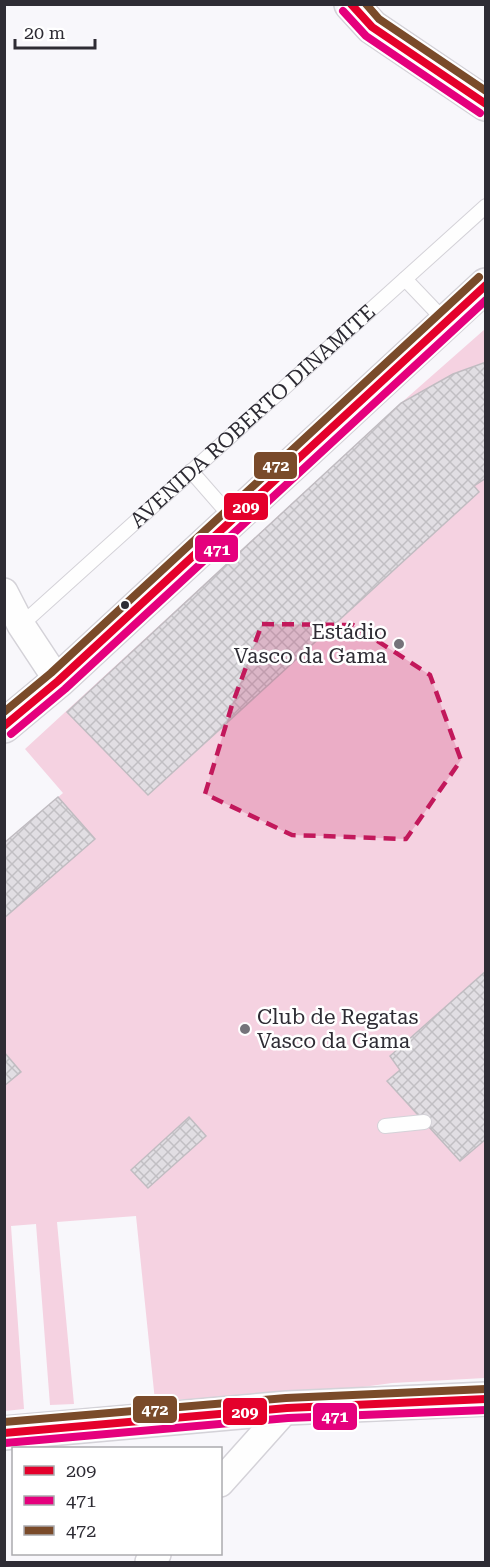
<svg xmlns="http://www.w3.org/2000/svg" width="490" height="1567" font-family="'Roboto Serif',serif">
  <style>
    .green { fill: #f5d2e1 }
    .building { fill: url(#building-cross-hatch); stroke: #c0bcc1; stroke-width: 1.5 }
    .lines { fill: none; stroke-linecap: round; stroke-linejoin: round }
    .lane-casing { stroke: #d4d2d8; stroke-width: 16 }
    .street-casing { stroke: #d4d2d8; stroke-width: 30 }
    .secondary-casing { stroke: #d4d2d8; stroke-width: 36 }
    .lane { stroke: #fefefe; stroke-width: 14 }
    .street { stroke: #fefefe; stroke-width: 27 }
    .secondary { stroke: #f4f4f8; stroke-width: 33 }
    .bus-1-casing { stroke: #fff; stroke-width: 12 }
    .bus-2-casing { stroke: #fff; stroke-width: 12 }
    .bus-3-casing { stroke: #fff; stroke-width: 12 }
    .bus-1 { stroke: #e4002b; stroke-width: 8 }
    .bus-2 { stroke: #e5007d; stroke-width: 8 }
    .bus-3 { stroke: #7a4b2a; stroke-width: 8 }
    .marked { fill: #c2185b; fill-opacity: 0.2; stroke: #c2185b; stroke-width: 4.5; stroke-dasharray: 12 8; stroke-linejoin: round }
    .bus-dot { fill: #2e2c34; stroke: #fff; stroke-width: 2 }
    .poi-dot { fill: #75737a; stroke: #fff; stroke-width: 2 }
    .labels { text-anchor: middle; stroke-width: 5; stroke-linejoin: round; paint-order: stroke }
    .street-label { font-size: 21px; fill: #2e2c34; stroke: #fff }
    .poi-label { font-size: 21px; fill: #2e2c34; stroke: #fff; text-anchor: end }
    .line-badge { stroke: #fff; stroke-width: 2 }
    .badge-label { font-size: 16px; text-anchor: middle; font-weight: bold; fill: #fff }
  </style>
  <defs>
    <pattern id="building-cross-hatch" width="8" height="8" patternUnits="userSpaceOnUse" patternTransform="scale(1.5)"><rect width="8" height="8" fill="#e1dee3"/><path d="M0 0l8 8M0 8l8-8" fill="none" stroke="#c1bfc3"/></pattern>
  </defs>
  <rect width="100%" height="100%" fill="#f8f7fb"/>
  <path class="green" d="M485 329V1378L392 1383 326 1392 155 1401 136 1216 57 1222 74 1404 50 1405 36 1224 11 1226 24 1409 5 1411 4 843 63 793 25 749 401 403Z"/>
  <path class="building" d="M486 362V478L474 486 479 492 148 795 67 712 401 403 453 374Z
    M58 797 95 839 4 918V843Z
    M486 971V1139L460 1161 387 1081 400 1070 390 1056Z
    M4 1052 21 1072 4 1086Z
    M189 1117 206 1136 148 1188 131 1170Z"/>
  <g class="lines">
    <g class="lane-casing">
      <g id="lane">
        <path d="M405 279 446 322"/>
        <path d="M191 471 233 519"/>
        <path id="s1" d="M21 625 486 206"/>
        <path d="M385 1126 424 1122"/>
      </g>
    </g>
    <g class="street-casing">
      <path id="street" d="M4 592 21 625 58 681
        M220 1483 287 1408
        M149 1562 157 1554"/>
    </g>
    <g class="secondary-casing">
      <path id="secondary" d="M351 4 372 27 486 104
        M4 726 58 681 486 285
        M4 1433 287 1408 486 1399"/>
    </g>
    <use href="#lane" class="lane"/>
    <use href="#street" class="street"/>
    <use href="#secondary" class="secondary"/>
    <g class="bus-1-casing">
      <path id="bus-1" d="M351 4 372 27 486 104
        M4 726 58 681 486 285
        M4 1433 287 1408 486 1399"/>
    </g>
    <g class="bus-2-casing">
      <path id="bus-2" d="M343 11 366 36 480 113
        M11 734 65 689 486 300
        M5 1443 288 1418 486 1410"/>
    </g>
    <g class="bus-3-casing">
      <path id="bus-3" d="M366 4 379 19 486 91
        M4 712 51 673 479 277
        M4 1422 286 1398 486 1389"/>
    </g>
    <use href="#bus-1" class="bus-1"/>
    <use href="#bus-2" class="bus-2"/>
    <use href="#bus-3" class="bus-3"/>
  </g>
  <path class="marked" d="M262 624 353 625 430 675 461 760 406 839 292 835 205 794 232 705Z"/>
  <circle class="bus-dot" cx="125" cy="605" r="5"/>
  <g class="poi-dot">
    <circle cx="399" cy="644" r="6"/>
    <circle cx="245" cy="1029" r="6"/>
  </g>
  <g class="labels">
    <g class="street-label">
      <text dy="7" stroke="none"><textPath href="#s1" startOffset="312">AVENIDA ROBERTO DINAMITE</textPath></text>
    </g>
    <g class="poi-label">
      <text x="387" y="639">Estádio<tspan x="387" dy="24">Vasco da Gama</tspan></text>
      <text x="257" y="1024" text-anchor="start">Club de Regatas<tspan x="257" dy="24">Vasco da Gama</tspan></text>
    </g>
  </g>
  <g class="line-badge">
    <rect x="253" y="451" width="45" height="29" rx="6" fill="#7a4b2a"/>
    <rect x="223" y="492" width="46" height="29" rx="6" fill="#e4002b"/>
    <rect x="194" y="534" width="45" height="29" rx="6" fill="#e5007d"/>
    <rect x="132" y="1395" width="46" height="29" rx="6" fill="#7a4b2a"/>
    <rect x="222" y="1397" width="46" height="29" rx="6" fill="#e4002b"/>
    <rect x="312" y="1402" width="46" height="29" rx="6" fill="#e5007d"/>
  </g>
  <g class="badge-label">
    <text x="276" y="471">472</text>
    <text x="246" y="513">209</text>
    <text x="217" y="555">471</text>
    <text x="155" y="1415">472</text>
    <text x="245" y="1418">209</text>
    <text x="335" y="1422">471</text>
  </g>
  <rect width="490" height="1567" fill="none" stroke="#2e2c34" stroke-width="12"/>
  <rect x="12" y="1447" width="210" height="108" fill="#ffffff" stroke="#ababae" stroke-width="1.5"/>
  <rect x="24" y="1466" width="30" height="9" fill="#e4002b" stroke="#ababae" stroke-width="1.5"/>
  <text x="66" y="1477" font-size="18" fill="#2e2c34">209</text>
  <rect x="24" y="1496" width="30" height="9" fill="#e5007d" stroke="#ababae" stroke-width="1.5"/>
  <text x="66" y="1507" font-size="18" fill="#2e2c34">471</text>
  <rect x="24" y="1526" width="30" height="9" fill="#7a4b2a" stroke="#ababae" stroke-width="1.5"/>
  <text x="66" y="1537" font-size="18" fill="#2e2c34">472</text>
  <path d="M15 39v9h80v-9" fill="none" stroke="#2e2c34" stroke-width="3"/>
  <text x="24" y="39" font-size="18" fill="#2e2c34" stroke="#ffffff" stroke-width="4.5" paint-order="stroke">20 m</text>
</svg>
